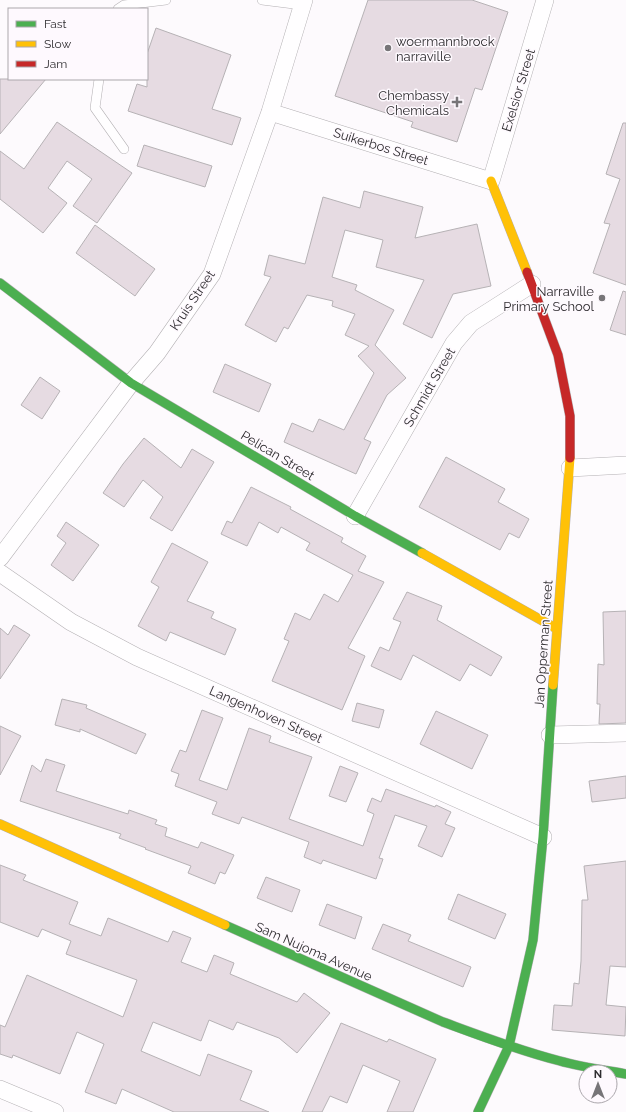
<svg xmlns="http://www.w3.org/2000/svg" width="626" height="1112" font-family="Raleway,sans-serif">
  <style>
    .building { fill: #e6dbe2; stroke: #b6b2b5 }
    .lines { fill: none; stroke-linecap: round; stroke-linejoin: round }
    .lane-casing { stroke: #b4b1b4; stroke-width: 10 }
    .street-casing { stroke: #b4b1b4; stroke-width: 18 }
    .fast-casing { stroke: #b4b1b4; stroke-width: 10 }
    .slow-casing { stroke: #b4b1b4; stroke-width: 10 }
    .jam-casing { stroke: #b4b1b4; stroke-width: 10 }
    .lane { stroke: #fffeff; stroke-width: 9 }
    .street { stroke: #fffeff; stroke-width: 17 }
    .fast { stroke: #4caf50; stroke-width: 9 }
    .slow { stroke: #ffc107; stroke-width: 9 }
    .jam { stroke: #c62828; stroke-width: 9 }
    .poi-dot { fill: #777578; stroke: #fef9fe; stroke-width: 1.5 }
    .labels { text-anchor: middle; stroke-width: 3; stroke-linejoin: round; paint-order: stroke }
    .poi-label { font-size: 13px; fill: #2f2d30; stroke: #fef9fe; text-anchor: end }
    .street-label { font-size: 13px; fill: #2f2d30; stroke: #fef9fe }
  </style>
  <rect width="100%" height="100%" fill="#fdfafd"/>
  <path class="building" d="M368 0H472L508 12 482 90 475 88 457 142 411 127 413 122 335 96Z
    M156 28 231 55 212 109 241 118 232 145 128 111 137 84 147 87V54Z
    M0 79H46L0 134Z
    M57 122 132 173 97 223 73 206 92 179 67 161 48 188 67 203 43 233 0 199V151L24 169Z
    M623 123H626V285L593 273 610 224 604 223 620 179 606 174Z
    M144 145 212 166 205 187 137 166Z
    M364 191 423 207 415 238 477 224 491 286 453 294 432 338 403 324 424 280 376 267 383 240 345 230 332 277 357 285 355 290 394 310 375 345 406 378 387 395 364 439 371 442 356 474 284 442 292 423 313 432 319 419 344 430 374 373 358 356 369 346 345 335 355 314 332 306 333 301 307 295 288 329 284 327 276 342 245 325 271 277 264 275 269 255 305 264 323 197 360 208Z
    M95 225 155 269 135 296 76 253Z
    M623 291 626 292V335L610 330Z
    M225 364 271 384 259 412 213 392Z
    M40 377 60 391 42 419 21 405Z
    M144 438 181 468 192 449 214 462 172 531 150 518 163 497 143 480 124 507 103 493 123 464Z
    M446 457 505 489 498 502 529 519 519 538 509 533 500 550 419 507Z
    M251 487 291 507 290 509 343 538 341 542 366 556 358 571 384 582 348 648 365 656 342 710 272 681 289 641 284 639 295 613 310 620 324 594 338 602 353 575 306 550 310 543 281 527 278 533 259 522 247 546 221 534 227 521 232 523Z
    M66 522 99 545 73 581 51 565 66 543 57 536Z
    M172 543 208 562 187 601 214 612 211 618 236 629 225 655 170 632 166 641 138 626 159 587 151 582Z
    M407 592 442 606 437 620 502 657 491 676 470 664 460 681 413 655 401 680 371 666 380 647 389 651 401 622 393 619Z
    M626 611V723L599 724 600 704H597L598 664 604 665 603 612Z
    M14 625 30 635 0 679V628L8 635Z
    M62 699 87 705 86 708 146 734 136 754 80 729V732L55 725Z
    M357 703 384 710 379 728 352 721Z
    M202 710 223 718 199 780 227 790 249 728 271 736 269 742 312 757 289 819 363 846 374 814 367 811 372 798 381 802 386 789 435 807 436 805 451 812 445 824 455 828 442 857 418 846 427 826 395 815 379 858 383 859 376 879 323 860 321 864 304 857 309 842 242 817 239 824 212 814 217 802 175 786 179 774 171 771 180 750 186 752Z
    M436 711 488 735 472 769 420 744Z
    M0 726 21 736 0 775Z
    M46 759 65 765 56 791 128 814 129 810 157 820 155 824 167 828 165 836 198 848 201 842 234 855 225 874 220 872 215 884 188 873 191 866 145 849 146 848 119 838 121 834 20 801 32 765 41 772Z
    M340 766 358 773 346 802 329 796Z
    M626 776V798L592 802 589 781Z
    M626 861V967L610 966 606 1005 626 1007 625 1036 552 1030 554 1005 572 1006 574 983 579 984 581 961 582 900H588L584 866Z
    M0 865 26 875 23 880 78 902 69 924 101 936 108 918 168 942 173 931 191 938 181 962 207 972 214 955 234 963 230 974 297 1002 304 993 330 1013 297 1053 279 1038 237 1022 233 1030 209 1020 201 1041 153 1022 141 1051 200 1076 208 1054 252 1071 240 1100 269 1112H174L122 1089 116 1104 85 1092 104 1044 77 1032 60 1074 13 1055 12 1058 0 1054V1025L5 1027 27 975 123 1017 137 980 66 954 71 941 42 929 38 937 0 922Z
    M266 877 300 890 292 912 257 898Z
    M458 894 506 914 495 939 448 919Z
    M327 904 362 917 355 939 319 925Z
    M383 924 411 935 408 941 471 967 463 987 372 949Z
    M341 1023 387 1042 389 1039 436 1059 413 1112H387L400 1081 363 1065 347 1103 330 1096 322 1112H302Z"/>
  <g class="lines">
    <g class="lane-casing">
      <path id="lane" d="M262 0 302 5
        M118 9 124 5 166 0
        M99 79 95 108 124 149"/>
    </g>
    <g class="street-casing">
      <path id="street" d="M270 112 491 181 545 0
        M570 468 626 465
        M355 516 454 343 471 323 532 284
        M0 558 131 383 157 353 212 274 270 112 304 0
        M0 573 71 622 137 657 543 837
        M550 735 626 733
        M0 1089 55 1112"/>
    </g>
    <g class="fast-casing">
      <path id="fast" d="M0 283 131 383 355 516 422 553
        M225 925 443 1022C481 1036 520 1051 560 1061 581 1067 604 1070 626 1074
        M478 1112 509 1046 533 940 543 837 553 685"/>
    </g>
    <g class="slow-casing">
      <path id="slow" d="M491 181 527 272
        M422 553 557 629
        M553 685 570 458
        M0 824 225 925"/>
    </g>
    <g class="jam-casing">
      <path id="jam" d="M527 272 558 355 570 416V458"/>
    </g>
    <use href="#lane" class="lane"/>
    <use href="#street" class="street"/>
    <use href="#fast" class="fast"/>
    <use href="#slow" class="slow"/>
    <use href="#jam" class="jam"/>
  </g>
  <g class="poi-dot">
    <circle cx="388" cy="48" r="4"/>
    <path d="M455 96h4v4h4v4h-4v4h-4v-4h-4v-4h4z"/>
    <circle cx="602" cy="298" r="4"/>
  </g>
  <g class="labels">
    <g class="poi-label">
      <text x="396" y="46" text-anchor="start">woermannbrock<tspan x="396" dy="15">narraville</tspan></text>
      <text x="449" y="100">Chembassy<tspan x="449" dy="15">Chemicals</tspan></text>
      <text x="594" y="296">Narraville<tspan x="594" dy="15">Primary School</tspan></text>
    </g>
    <g class="street-label">
      <text transform="translate(518 90) rotate(-73)" y="5">Exelsior Street</text>
      <text transform="translate(381 146) rotate(17)" y="5">Suikerbos Street</text>
      <text transform="translate(192 300) rotate(-56)" y="5">Kruis Street</text>
      <text transform="translate(429 387) rotate(-60)" y="5">Schmidt Street</text>
      <text transform="translate(278 455) rotate(31)" y="5">Pelican Street</text>
      <text transform="translate(543 644) rotate(-86)" y="5">Jan Opperman Street</text>
      <text transform="translate(266 714) rotate(24)" y="5">Langenhoven Street</text>
      <text transform="translate(314 951) rotate(24)" y="5">Sam Nujoma Avenue</text>
    </g>
  </g>
  <rect x="8" y="8" width="140" height="72" fill="#fef9fe" stroke="#aba7ac"/>
  <rect x="16" y="21" width="20" height="6" fill="#4caf50" stroke="#aba7ac"/>
  <text x="44" y="28" font-size="12" fill="#2f2d30">Fast</text>
  <rect x="16" y="41" width="20" height="6" fill="#ffc107" stroke="#aba7ac"/>
  <text x="44" y="48" font-size="12" fill="#2f2d30">Slow</text>
  <rect x="16" y="61" width="20" height="6" fill="#c62828" stroke="#aba7ac"/>
  <text x="44" y="68" font-size="12" fill="#2f2d30">Jam</text>
  <g transform="translate(598 1084)"><circle r="19" fill="#fef9fe" stroke="#aba7ac"/>
  <path d="M0-3L7 15L0 10L-7 15Z" fill="#777578"/>
  <text y="-6" font-size="11" font-weight="bold" text-anchor="middle" fill="#2f2d30">N</text>
  </g>
</svg>
